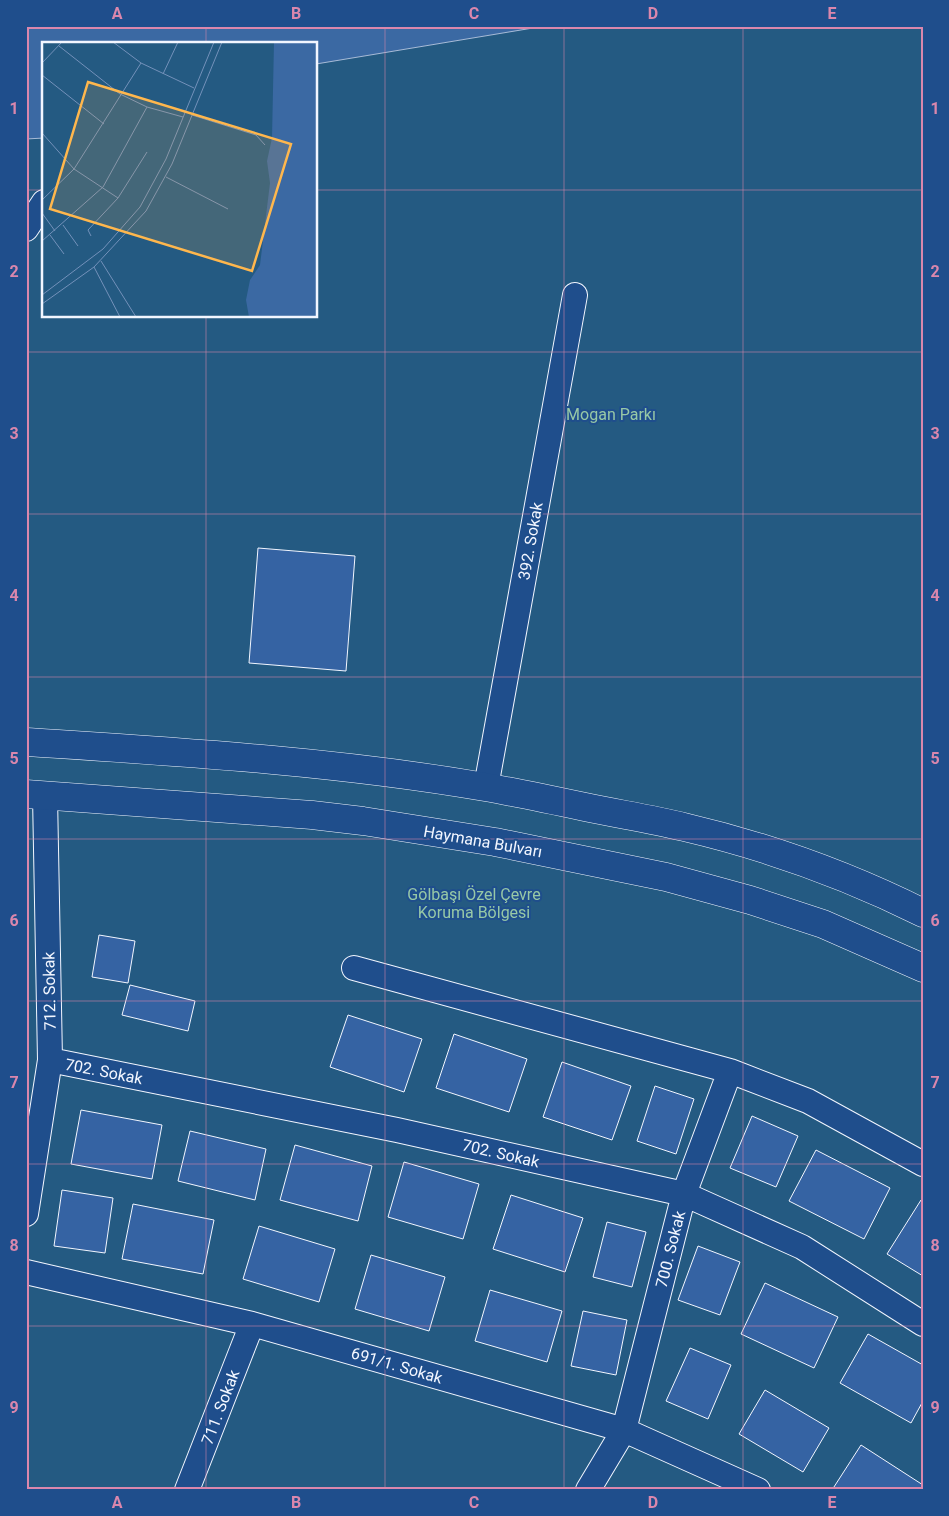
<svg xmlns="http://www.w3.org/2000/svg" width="949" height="1516" font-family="Roboto,sans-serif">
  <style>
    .green { fill: #245a82; stroke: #a8bbd7; fill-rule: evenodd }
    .water { fill: #3b69a3; stroke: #a8bbd7 }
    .building { fill: #3563a3; stroke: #f2f6ff }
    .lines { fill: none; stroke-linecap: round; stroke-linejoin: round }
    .minor-casing { stroke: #f2f6ff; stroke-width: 26 }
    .trunk-casing { stroke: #f2f6ff; stroke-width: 29 }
    .minor { stroke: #1f4e8c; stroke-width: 24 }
    .trunk { stroke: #1f4e8c; stroke-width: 28 }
    .grid { fill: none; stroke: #da87ad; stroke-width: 1; stroke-opacity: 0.55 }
    .labels { text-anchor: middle; stroke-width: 4; stroke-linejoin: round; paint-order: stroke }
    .park-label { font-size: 16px; fill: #97c8a6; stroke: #1f4e8c }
    .street-label { font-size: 16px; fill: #f2f6ff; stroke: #1f4e8c }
    .inset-road { fill: none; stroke: #7391ba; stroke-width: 1 }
    .view { fill: #ffb74d; fill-opacity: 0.15; stroke: #ffb74d; stroke-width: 2.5 }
    .inset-edge { fill: none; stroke: #f2f6ff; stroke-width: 2.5 }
    .neatline { fill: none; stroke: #da87ad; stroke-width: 2 }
    .grid-label { font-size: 16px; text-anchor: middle; font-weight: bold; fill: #da87ad }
  </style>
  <rect width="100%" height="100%" fill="#1f4e8c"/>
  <path class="green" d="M26 26H923V1490H26ZM44 44H316V316H44Z"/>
  <path class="water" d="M26 26H545L316 64V44H44V138L26 139Z"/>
  <path class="building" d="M258 548 355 556 346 671 249 663Z
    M99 935 135 941 128 983 92 977Z
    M130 985 195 1001 188 1031 122 1015Z
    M348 1015 422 1039 404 1092 330 1067Z
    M454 1034 527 1059 509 1112 436 1088Z
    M562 1062 631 1086 612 1140 543 1117Z
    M655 1086 694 1099 676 1154 637 1141Z
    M81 1110 162 1125 152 1179 71 1164Z
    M752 1116 798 1136 776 1187 730 1168Z
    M190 1131 266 1149 255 1200 178 1181Z
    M295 1145 372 1166 358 1221 280 1200Z
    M816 1150 890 1188 864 1239 789 1201Z
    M404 1162 479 1184 463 1239 388 1217Z
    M62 1190 113 1198 105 1253 54 1246Z
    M511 1195 583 1218 565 1272 493 1249Z
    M921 1200 923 1202V1276L887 1254Z
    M133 1204 214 1220 203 1274 122 1259Z
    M607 1222 646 1232 632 1287 593 1277Z
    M259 1226 335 1249 319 1302 243 1279Z
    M698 1246 740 1262 720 1315 678 1300Z
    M371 1255 445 1277 429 1331 355 1309Z
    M765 1283 838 1317 814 1368 741 1334Z
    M490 1290 562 1311 547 1362 475 1341Z
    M583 1311 627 1320 616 1375 571 1366Z
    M868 1334 923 1365V1401L911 1423 840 1383Z
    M690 1348 731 1365 708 1419 666 1401Z
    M765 1390 829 1428 803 1472 739 1434Z
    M861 1445 923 1485V1490H832Z"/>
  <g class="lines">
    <g class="minor-casing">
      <path id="minor" d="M26 229 44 202
        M486 787 575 295
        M354 968 730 1071 808 1101 923 1164
        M50 1060 397 1130 684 1194 802 1247 923 1324
        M26 1214 50 1060 45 796
        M26 1272 252 1324 624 1430 758 1490
        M187 1490 252 1324
        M588 1490 624 1430 684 1194 730 1071"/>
    </g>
    <g class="trunk-casing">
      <path id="trunk" d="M26 742C179 752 334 761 485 787 519 793 552 800 585 807 618 814 652 819 684 827 765 846 849 876 923 913
        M26 794 312 815 363 821 495 842 666 877 750 900 823 924 923 968"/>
    </g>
    <use href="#minor" class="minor"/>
    <use href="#trunk" class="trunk"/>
  </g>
  <path class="grid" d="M206 26V44M385 26V1490M564 26V1490M743 26V1490M26 190H44M316 190H923M206 316V1490M26 352H923M26 514H923M26 677H923M26 839H923M26 1001H923M26 1164H923M26 1326H923"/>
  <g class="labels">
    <g class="park-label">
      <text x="611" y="420">Mogan Parkı</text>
      <text x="474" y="900">Gölbaşı Özel Çevre<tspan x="474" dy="18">Koruma Bölgesi</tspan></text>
    </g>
    <g class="street-label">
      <text transform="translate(530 541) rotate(-80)" y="6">392. Sokak</text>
      <text transform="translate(483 841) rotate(10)" y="6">Haymana Bulvarı</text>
      <text transform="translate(49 991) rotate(-91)" y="6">712. Sokak</text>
      <text transform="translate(104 1071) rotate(11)" y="6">702. Sokak</text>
      <text transform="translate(501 1153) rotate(13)" y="6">702. Sokak</text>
      <text transform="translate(670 1249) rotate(-76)" y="6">700. Sokak</text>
      <text transform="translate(397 1365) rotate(16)" y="6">691/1. Sokak</text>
      <text transform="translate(220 1407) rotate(-69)" y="6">711. Sokak</text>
    </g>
  </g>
  <g transform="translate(42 42)">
    <rect width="275" height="275" fill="#1f4e8c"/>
    <path d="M0 0H275V275H0Z" fill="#245a82"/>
    <path d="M232 0H275V275H207L204 258 208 238 218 223 228 141 225 119 230 96Z" fill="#3b69a3"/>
    <path class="inset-road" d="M71 0 99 21 152 46M17 4 78 52 105 65 141 75M0 21 20 0M121 32 136 0M0 33 62 82M150 73 214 93 223 103M0 91 32 127 76 156M124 135 186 167M0 158 32 127 99 21M0 171 13 189M21 183 36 204M8 193 22 212M49 194 46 188 76 156 105 110M0 199 61 145 105 65M59 219 94 275M52 225 78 275M0 253 61 207 98 165 124 117 172 0M0 262 52 225 104 169 130 122 180 0"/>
    <path class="view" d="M46 40 249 102 210 229 8 167Z"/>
    <rect width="275" height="275" class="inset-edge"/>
  </g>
  <rect width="949" height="1516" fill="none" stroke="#1f4e8c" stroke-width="55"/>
  <rect x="28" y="28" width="894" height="1460" class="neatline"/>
  <g class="grid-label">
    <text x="117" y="19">A</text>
    <text x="296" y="19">B</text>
    <text x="474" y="19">C</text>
    <text x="653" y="19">D</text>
    <text x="832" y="19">E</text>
    <text x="14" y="114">1</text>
    <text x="935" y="114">1</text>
    <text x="14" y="277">2</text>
    <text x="935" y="277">2</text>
    <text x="14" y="439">3</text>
    <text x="935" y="439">3</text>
    <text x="14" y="601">4</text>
    <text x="935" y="601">4</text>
    <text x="14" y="764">5</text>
    <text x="935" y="764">5</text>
    <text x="14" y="926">6</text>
    <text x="935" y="926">6</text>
    <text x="14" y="1088">7</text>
    <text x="935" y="1088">7</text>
    <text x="14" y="1251">8</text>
    <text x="935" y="1251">8</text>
    <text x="14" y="1413">9</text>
    <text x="935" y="1413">9</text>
    <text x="117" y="1508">A</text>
    <text x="296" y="1508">B</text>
    <text x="474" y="1508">C</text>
    <text x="653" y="1508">D</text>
    <text x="832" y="1508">E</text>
  </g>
</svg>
